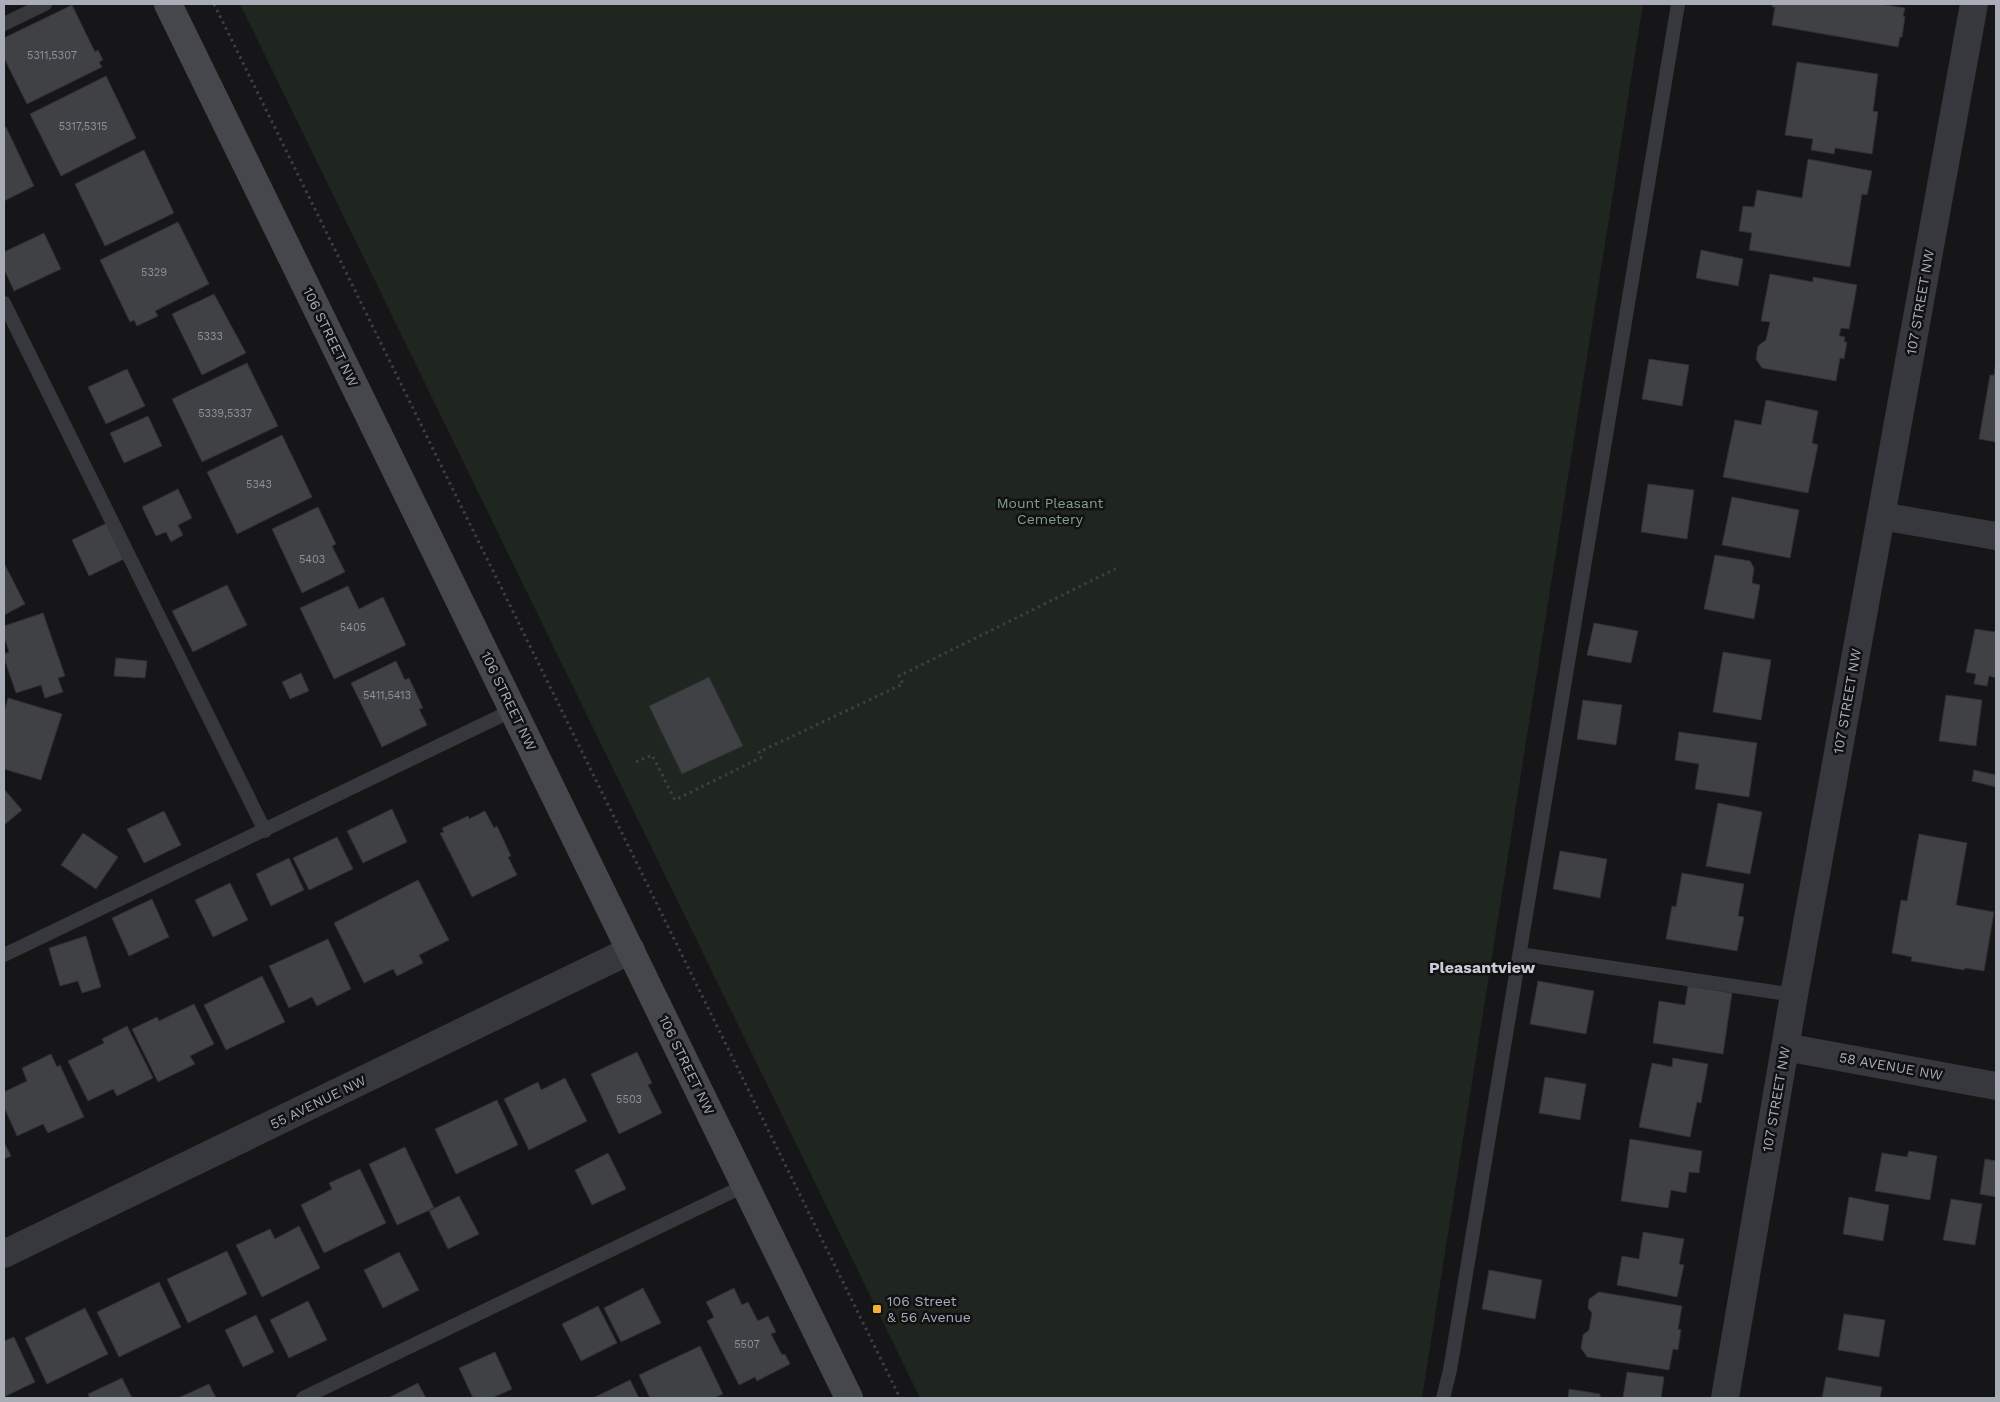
<svg xmlns="http://www.w3.org/2000/svg" width="2000" height="1402" font-family="'Work Sans',sans-serif">
  <style>
    .green { fill: #1e261f }
    .building { fill: #404145; stroke: #303034 }
    .lines { fill: none; stroke-linecap: round; stroke-linejoin: round }
    .path { stroke: #3d3f44; stroke-width: 3; stroke-dasharray: 2.5 4; stroke-linecap: butt }
    .lane { stroke: #37383d; stroke-width: 14 }
    .street { stroke: #37383d; stroke-width: 28 }
    .secondary { stroke: #45474d; stroke-width: 28 }
    .poi-dot { fill: #f2b134; stroke: #111113; stroke-width: 2 }
    .labels { text-anchor: middle; stroke-width: 5; stroke-linejoin: round; paint-order: stroke }
    .number-label { font-size: 11px; fill: #8e929b }
    .street-label { font-size: 14px; fill: #a8adb8; stroke: #111113 }
    .park-label { font-size: 14px; fill: #7fa381; stroke: #111113 }
    .poi-label { font-size: 14px; fill: #a8adb8; stroke: #111113; text-anchor: start }
    .quarter-label { font-size: 16px; font-weight: bold; fill: #c9ccd4; stroke: #111113 }
  </style>
  <rect width="100%" height="100%" fill="#161618"/>
  <path class="green" d="M240 4H1643L1422 1398H920Z"/>
  <path class="building" d="M1772 4H1880L1905 8 1903 16 1905 17 1902 37H1900L1898 47 1772 25 1775 7H1772Z
    M72 5 95 52 98 50 103 60 99 62 102 67 27 104 4 58V38Z
    M1797 62 1878 74 1873 111 1878 112 1872 154 1835 148 1834 154 1811 150 1813 139 1785 135Z
    M106 76 136 138 61 176 30 114Z
    M6 127 34 186 4 201V128Z
    M144 150 174 213 105 246 75 184Z
    M1808 159 1872 171 1867 195 1862 194 1850 267 1749 250 1752 233 1739 231 1743 206 1754 207 1757 190 1802 198Z
    M178 222 209 284 155 311 158 316 137 326 134 320 130 322 100 260Z
    M44 233 61 269 14 291 4 269V252Z
    M1701 250 1743 259 1738 286 1696 278Z
    M1770 274 1813 282V277L1857 285 1849 329 1841 328 1839 336 1845 337 1844 342H1847L1844 359 1840 358 1836 381 1762 368 1756 359 1758 346 1766 340 1770 322 1761 321Z
    M214 294 246 353 202 375 172 314Z
    M1649 359 1689 365 1682 406 1642 399Z
    M1996 360V442L1979 439 1990 375H1994Z
    M247 363 278 426 202 462 172 399Z
    M127 369 145 406 106 424 88 387Z
    M1766 400 1818 411 1812 443 1818 445 1808 493 1723 477 1735 420 1761 425Z
    M148 416 162 446 124 463 110 433Z
    M282 435 312 497 237 534 207 472Z
    M1648 484 1694 490 1687 539 1641 532Z
    M178 489 192 518 178 525 183 535 171 542 166 532 156 536 142 507Z
    M1732 497 1799 510 1790 558 1722 545Z
    M318 507 336 544 332 546 345 572 302 593 272 529Z
    M107 523 124 559 89 576 72 540Z
    M1715 555 1750 561 1754 568 1752 583 1760 585 1754 619 1704 609Z
    M4 563 25 604 4 615Z
    M227 585 247 625 193 652 172 611Z
    M348 586 359 609 383 597 406 645 334 679 300 608Z
    M43 613 65 676 58 678 63 692 45 698 41 685 16 693 4 658V654L9 652 4 636V626Z
    M1594 623 1638 631 1631 663 1587 655Z
    M1996 625V678L1989 676 1987 686 1974 684 1976 674 1966 672 1975 629 1995 632Z
    M1723 652 1771 660 1761 720 1713 712Z
    M116 658 147 661 145 678 114 676Z
    M396 661 405 680 409 678 423 708 419 709 427 725 382 747 351 683Z
    M301 673 309 691 290 699 282 682Z
    M709 677 743 746 682 774 649 706Z
    M1946 695 1982 700 1976 746 1939 741Z
    M8 698 62 714 41 780 4 769V712Z
    M1583 700 1622 705 1616 745 1577 739Z
    M1679 732 1757 743 1749 797 1695 789 1699 764 1675 760Z
    M1974 770 1996 775V787L1972 781Z
    M4 789 22 810 4 825Z
    M1718 803 1762 812 1750 874 1706 866Z
    M392 809 407 842 363 863 347 831Z
    M164 811 181 845 144 863 127 829Z
    M485 811 494 828 497 826 511 856 508 857 517 875 472 897 440 833 444 832 442 828 468 816 469 819Z
    M83 833 118 857 96 889 61 865Z
    M1919 834 1967 843 1956 905 1994 912 1984 971 1965 968 1964 970 1911 961 1912 957 1892 953 1901 900 1907 901Z
    M337 837 353 869 309 890 293 858Z
    M1560 851 1607 859 1600 898 1553 889Z
    M289 858 304 890 271 906 256 874Z
    M1682 873 1744 884 1738 916 1744 917 1737 951 1666 939 1672 906 1676 907Z
    M418 880 449 940 419 955 423 963 397 976 393 969 364 983 334 923Z
    M230 883 248 920 213 937 195 900Z
    M152 899 169 937 129 956 112 918Z
    M86 936 101 987 82 993 78 981 60 986 49 948Z
    M328 939 351 989 317 1006 312 997 289 1008 269 966Z
    M262 976 285 1022 226 1050 204 1005Z
    M1538 981 1594 991 1586 1034 1530 1024Z
    M1688 986 1732 993 1723 1054 1653 1043 1659 1001 1685 1005Z
    M194 1004 214 1044 190 1056 195 1064 158 1082 132 1029 157 1017 159 1021Z
    M127 1026 153 1078 117 1096 113 1089 88 1101 68 1061 104 1043 102 1039Z
    M637 1052 652 1083 648 1085 662 1113 619 1134 591 1074Z
    M51 1054 57 1067 60 1065 84 1117 48 1133 43 1124 17 1136 4 1107V1092L27 1081 22 1068Z
    M1673 1058 1708 1064 1701 1103 1697 1102 1690 1137 1639 1127 1652 1063 1672 1067Z
    M1545 1077 1586 1084 1580 1120 1539 1113Z
    M565 1078 587 1121 529 1150 504 1099 538 1082 541 1090Z
    M497 1100 518 1145 456 1174 435 1129Z
    M1630 1139 1702 1151 1699 1173 1689 1172 1686 1193 1671 1190 1668 1208 1621 1201Z
    M4 1142 11 1156 4 1159Z
    M405 1147 434 1208 397 1225 369 1164Z
    M1909 1151 1937 1156 1930 1200 1875 1191 1882 1153 1907 1157Z
    M608 1153 626 1189 592 1205 575 1170Z
    M1985 1159 1996 1161V1197L1980 1194Z
    M360 1169 386 1223 324 1253 301 1205 332 1189 329 1183Z
    M459 1196 479 1234 448 1249 429 1211Z
    M1849 1197 1889 1205 1883 1241 1843 1234Z
    M1951 1199 1982 1204 1975 1245 1943 1240Z
    M299 1226 320 1268 262 1297 236 1245 270 1229 275 1239Z
    M1643 1232 1684 1239 1679 1264 1684 1265 1677 1297 1617 1285 1622 1256 1639 1259Z
    M227 1251 247 1294 188 1323 167 1279Z
    M399 1252 419 1290 383 1308 364 1270Z
    M1489 1270 1542 1280 1535 1319 1482 1309Z
    M159 1282 181 1327 119 1357 97 1312Z
    M643 1288 661 1323 621 1342 604 1308Z
    M734 1288 742 1305 748 1302 758 1321 768 1316 776 1332 771 1334 782 1355 785 1354 790 1364 757 1381 755 1377 739 1385 707 1321 714 1317 706 1302Z
    M1599 1292 1682 1306 1678 1329 1681 1330 1678 1350 1673 1349 1669 1370 1587 1357 1581 1348 1583 1335 1589 1330 1592 1313 1588 1308 1589 1299Z
    M308 1301 327 1340 289 1358 270 1320Z
    M598 1306 617 1343 581 1361 562 1324Z
    M85 1308 108 1354 47 1384 25 1338Z
    M1844 1314 1885 1320 1879 1357 1838 1350Z
    M256 1315 274 1352 243 1367 225 1330Z
    M14 1337 35 1382 4 1397V1341Z
    M700 1346 723 1394 714 1398H650L639 1375Z
    M495 1352 512 1389 492 1398H473L459 1368Z
    M1627 1372 1664 1377 1661 1398H1623Z
    M1826 1377 1882 1387 1880 1398H1822Z
    M122 1378 132 1398H90L88 1394Z
    M630 1380 639 1398H593Z
    M418 1383 426 1398H388Z
    M209 1384 216 1398H178Z
    M1569 1389 1600 1394V1398H1568Z"/>
  <g class="lines">
    <path class="path" d="M214 4 900 1398
      M636 762 652 755 675 800 762 757 759 752 903 684 899 676 1117 568"/>
    <path class="lane" d="M4 24 45 4
      M4 303 265 831
      M1520 954 1794 995
      M4 955 513 710
      M303 1398 746 1185
      M1443 1398 1450 1370 1678 4"/>
    <path class="street" d="M1881 516 1996 536
      M1785 1047 1996 1086
      M4 1254 631 950
      M1725 1398 1794 995 1974 4"/>
    <path class="secondary" d="M168 4 849 1398"/>
  </g>
  <rect class="poi-dot" x="872" y="1304" width="10" height="10" rx="2.5"/>
  <g class="labels">
    <g class="number-label">
      <text x="52" y="59">5311,5307</text>
      <text x="83" y="130">5317,5315</text>
      <text x="154" y="276">5329</text>
      <text x="210" y="340">5333</text>
      <text x="225" y="417">5339,5337</text>
      <text x="259" y="488">5343</text>
      <text x="312" y="563">5403</text>
      <text x="353" y="631">5405</text>
      <text x="387" y="699">5411,5413</text>
      <text x="629" y="1103">5503</text>
      <text x="747" y="1348">5507</text>
    </g>
    <g class="street-label">
      <text transform="translate(1920 302) rotate(-80)" y="5">107 STREET NW</text>
      <text transform="translate(331 337) rotate(64)" y="5">106 STREET NW</text>
      <text transform="translate(509 701) rotate(64)" y="5">106 STREET NW</text>
      <text transform="translate(1847 701) rotate(-80)" y="5">107 STREET NW</text>
      <text transform="translate(687 1065) rotate(64)" y="5">106 STREET NW</text>
      <text transform="translate(1891 1066) rotate(10)" y="5">58 AVENUE NW</text>
      <text transform="translate(1776 1099) rotate(-80)" y="5">107 STREET NW</text>
      <text transform="translate(318 1102) rotate(-26)" y="5">55 AVENUE NW</text>
    </g>
    <g class="park-label">
      <text x="1050" y="508">Mount Pleasant<tspan x="1050" dy="16">Cemetery</tspan></text>
    </g>
    <g class="poi-label">
      <text x="887" y="1306">106 Street<tspan x="887" dy="16">&amp; 56 Avenue</tspan></text>
    </g>
    <g class="quarter-label">
      <text x="1482" y="973">Pleasantview</text>
    </g>
  </g>
  <rect width="2000" height="1402" fill="none" stroke="#a8adb8" stroke-width="10"/>
</svg>
